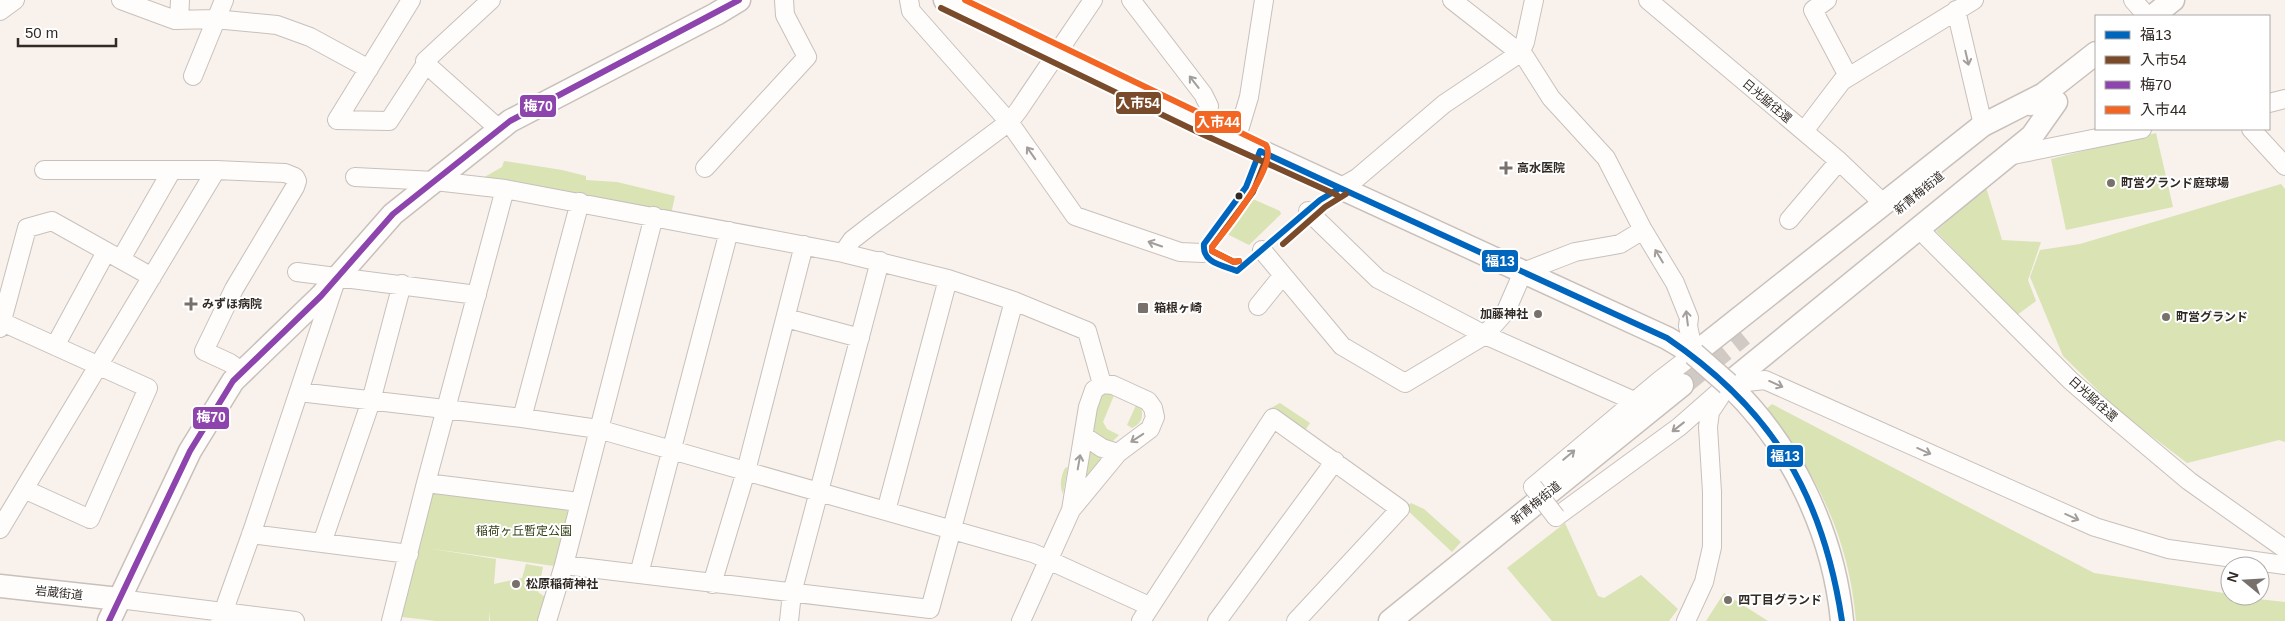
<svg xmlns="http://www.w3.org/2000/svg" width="2285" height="621" font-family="Arial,'Noto Sans JP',sans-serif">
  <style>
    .green { fill: #d9e3b3 }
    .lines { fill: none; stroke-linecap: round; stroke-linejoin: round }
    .major-tunnel { stroke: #d1c9c4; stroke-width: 22; stroke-dasharray: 22 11; stroke-linecap: butt }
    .minor-casing { stroke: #c8c0bb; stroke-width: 20 }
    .major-casing { stroke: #c8c0bb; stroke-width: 25 }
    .minor { stroke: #fefdfc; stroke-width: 18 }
    .major { stroke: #fefdfc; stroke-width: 22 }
    .minor-bridge-casing { stroke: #c8c0bb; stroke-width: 20; stroke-linecap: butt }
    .major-bridge-casing { stroke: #c8c0bb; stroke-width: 25; stroke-linecap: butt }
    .minor-bridge { stroke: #fefdfc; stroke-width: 18 }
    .major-bridge { stroke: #fefdfc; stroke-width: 22 }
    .bus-1-casing { stroke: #fff; stroke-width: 10 }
    .bus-2-casing { stroke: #fff; stroke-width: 10 }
    .bus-3-casing { stroke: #fff; stroke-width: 10 }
    .bus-4-casing { stroke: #fff; stroke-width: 10 }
    .bus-1 { stroke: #0065bd; stroke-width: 6 }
    .bus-2 { stroke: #7a4b2a; stroke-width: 6 }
    .bus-3 { stroke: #8e44ad; stroke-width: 6 }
    .bus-4 { stroke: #f26522; stroke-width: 6 }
    .oneway { stroke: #a29e9b }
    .poi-dot { fill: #78706b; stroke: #fff; stroke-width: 2 }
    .bus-dot { fill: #322a25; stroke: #fff; stroke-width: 2 }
    .labels { text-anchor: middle; stroke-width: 4; stroke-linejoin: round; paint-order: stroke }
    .street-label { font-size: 12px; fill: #322a25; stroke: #fff }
    .poi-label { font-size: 12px; font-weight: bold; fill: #322a25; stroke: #fff; text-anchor: start }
    .park-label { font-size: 12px; fill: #343f17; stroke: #fff }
    .line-badge { stroke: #fff; stroke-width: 2 }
    .badge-label { font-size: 14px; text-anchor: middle; font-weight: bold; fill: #fff }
  </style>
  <rect width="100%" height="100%" fill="#f9f1ec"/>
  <path class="green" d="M2156 133 2173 207 2066 230 2051 159Z
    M504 161 562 170 586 176V180L617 182 675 196 671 214 481 179 502 167Z
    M2281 184 2285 189V442L2279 440 2187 463 2120 412 2063 356 2030 277 2040 250 2080 244Z
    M1986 187 2002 240 2041 242 2028 280 2036 301 2017 315 1936 231Z
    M1253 199 1280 211 1281 214 1249 245 1227 234Z
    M1104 392 1115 393 1103 422 1107 429 1119 435 1113 441C1093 440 1088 422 1094 405 1095 400 1101 395 1104 392Z
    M1137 403 1141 405C1143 416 1143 423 1132 428L1127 425Z
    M1280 403 1310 423 1304 432 1267 410Z
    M1772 404 2094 573 2230 594V596L2285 602V621H1856C1849 539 1818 473 1765 410Z
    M1088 448 1105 455 1082 488Z
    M1068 467 1063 494C1059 486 1061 476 1065 468Z
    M436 490 564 506 568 512 554 566 426 548 496 559 494 584 522 578 526 564 543 567 538 592 545 597 540 621H490V611L489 621H436L402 617 399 612 431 494Z
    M1411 503 1424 509 1461 542 1452 552 1405 508Z
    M1565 523 1598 596 1604 598 1641 575 1678 609 1669 621H1552L1507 568Z
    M1724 593 1768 621H1706Z"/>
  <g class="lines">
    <path class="major-tunnel" d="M1682 385 1743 335"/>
    <g class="minor-casing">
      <path id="minor" d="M121 0 175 20 215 19 277 25 310 37 369 69
        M411 0 337 120 389 121 426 64
        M491 0 425 61 426 64 499 129
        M909 0 911 11 1009 122 1075 216 1180 252 1203 253
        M1131 0 1203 94 1209 106 1206 126
        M1452 0 1525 57 1551 98 1606 158 1643 230 1675 283 1689 318 1688 326 1694 354 1659 381 1533 487
        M1648 0 1839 161 1884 204
        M1827 0 1813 10 1848 76
        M2133 0 2147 16
        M1956 10 1983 125
        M0 11 15 0
        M179 20 180 0
        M193 76 224 0
        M2269 103 2285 99
        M2251 129 2285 166
        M1804 131 1842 81 1974 0
        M1236 140 1249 97 1264 0
        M2008 156 2142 129
        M705 168 807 57 785 15 784 0
        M44 170H216L285 173 295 177 297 181 295 187 234 289 204 351 230 363 241 371
        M355 177 435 181 505 189 843 253 948 279 1014 301 1087 331 1102 384
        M1341 187 1357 178 1444 104 1520 53 1525 42 1534 0
        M505 189 426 483 579 502
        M1308 211 1378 279 1485 335 1634 401
        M1789 220 1839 161
        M1919 229 2071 381 2108 413 2189 481 2285 549
        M1262 250 1342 346 1405 383 1485 335 1506 311 1523 272 1575 252 1620 244 1643 230
        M843 253 852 240 870 226 1009 122 1018 111 1093 0
        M121 259 172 170
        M297 272 477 295
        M1258 306 1283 275
        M786 318 860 338
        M2 322 148 388 90 519 24 489
        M0 328 27 228 52 221 152 277
        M55 346 106 252
        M299 392 522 418 598 429 1033 553 1149 606
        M522 418 580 202
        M1084 436 1102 448 1118 453
        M886 511 948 279
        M1556 517 1679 427 1728 384 1765 380 2095 527 2168 549 2285 565
        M0 529 216 170
        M251 534 409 554
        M322 543 371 401 402 284
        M564 565 930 609 1014 301
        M639 574 729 231
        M712 584 746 471 804 245
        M119 599 295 621
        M220 621 252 532 335 283
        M391 621 426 483
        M547 621 564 565 654 216
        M789 621 792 593 880 261
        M1021 621 1071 510 1118 453 1150 429 1155 417 1153 408 1148 401 1113 385 1102 384 1094 390 1088 407 1071 510
        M1141 621 1273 418 1400 509 1296 621
        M1217 621 1335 461
        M1686 621 1704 582 1712 547V492L1708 427 1710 412 1720 397"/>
    </g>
    <g class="major-casing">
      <path id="major" d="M945 0 1206 126 1667 338 1694 354 1983 125 2042 95
        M2153 16 2173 0
        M2031 104 2096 53
        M0 586 119 599
        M109 621 190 451 233 381 321 296 393 214 510 121 716 14 739 0
        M1390 621 1682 385
        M1842 621C1834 535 1792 444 1728 384L2032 136 2056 102"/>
    </g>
    <use href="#minor" class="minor"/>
    <use href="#major" class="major"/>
    <g class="minor-bridge-casing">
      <path id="minor-bridge" d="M1533 487 1556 517"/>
    </g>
    <g class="major-bridge-casing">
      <path id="major-bridge" d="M1694 354 1728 384"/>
    </g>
    <use href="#minor-bridge" class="minor-bridge"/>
    <use href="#major-bridge" class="major-bridge"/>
    <g class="bus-1-casing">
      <path id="bus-1" d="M1260 151 1340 188 1320 200 1237 271C1222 265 1202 263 1204 244L1246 187Z
        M1340 188 1667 338C1773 410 1823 495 1842 621"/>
    </g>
    <g class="bus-2-casing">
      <path id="bus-2" d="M941 8 1202 134 1337 195
        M1283 244 1325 207 1346 194
        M1239 261 1234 262 1212 251V247L1253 192 1268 154"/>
    </g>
    <g class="bus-3-casing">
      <path id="bus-3" d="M109 621 190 451 233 381 321 296 393 214 510 121 739 0"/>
    </g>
    <g class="bus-4-casing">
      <path id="bus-4" d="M965 0 1266 145C1279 164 1225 231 1212 247V251L1234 262 1239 261"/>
    </g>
    <use href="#bus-1" class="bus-1"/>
    <use href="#bus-2" class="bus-2"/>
    <use href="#bus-3" class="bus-3"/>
    <use href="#bus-4" class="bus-4"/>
  </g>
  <defs><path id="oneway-shaft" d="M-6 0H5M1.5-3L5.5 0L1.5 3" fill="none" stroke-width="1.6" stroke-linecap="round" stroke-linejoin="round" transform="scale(1.25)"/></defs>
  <g class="oneway">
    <use href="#oneway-shaft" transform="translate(1967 58) rotate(77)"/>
    <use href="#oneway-shaft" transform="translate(1194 82) rotate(-128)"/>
    <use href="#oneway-shaft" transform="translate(1031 153) rotate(-125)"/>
    <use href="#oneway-shaft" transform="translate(1155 244) rotate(-161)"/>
    <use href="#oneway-shaft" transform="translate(1659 256) rotate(-121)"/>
    <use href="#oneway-shaft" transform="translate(1687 318) rotate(-97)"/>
    <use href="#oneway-shaft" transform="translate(1776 384) rotate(24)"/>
    <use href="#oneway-shaft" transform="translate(1678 427) rotate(142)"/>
    <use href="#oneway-shaft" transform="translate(1137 438) rotate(147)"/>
    <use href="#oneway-shaft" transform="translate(1924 451) rotate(24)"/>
    <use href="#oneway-shaft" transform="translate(1569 455) rotate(-40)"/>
    <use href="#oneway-shaft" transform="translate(1079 462) rotate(-80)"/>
    <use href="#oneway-shaft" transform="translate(2072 517) rotate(24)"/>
  </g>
  <g class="poi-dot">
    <path d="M1503.5 160.5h5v5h5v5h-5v5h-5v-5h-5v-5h5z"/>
    <circle cx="2111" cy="183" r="5"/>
    <path d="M188.5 296.5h5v5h5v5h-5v5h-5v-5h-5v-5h5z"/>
    <rect x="1137" y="302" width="12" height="12" rx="2.5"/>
    <circle cx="1538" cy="314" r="5"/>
    <circle cx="2166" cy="317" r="5"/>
    <circle cx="516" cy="584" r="5"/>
    <circle cx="1728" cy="600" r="5"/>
  </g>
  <circle class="bus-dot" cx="1239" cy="196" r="4.5"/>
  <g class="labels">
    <g class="street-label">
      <text transform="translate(1767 101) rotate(40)" y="4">日光脇往還</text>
      <text transform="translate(1919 193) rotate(-39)" y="4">新青梅街道</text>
      <text transform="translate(2093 399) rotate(42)" y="4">日光脇往還</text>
      <text transform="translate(1536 503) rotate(-39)" y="4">新青梅街道</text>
      <text transform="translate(59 593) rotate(6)" y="4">岩蔵街道</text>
    </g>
    <g class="poi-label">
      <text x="1517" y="172">高水医院</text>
      <text x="2121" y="187">町営グランド庭球場</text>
      <text x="202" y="308">みずほ病院</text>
      <text x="1154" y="312">箱根ヶ崎</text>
      <text x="1528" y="318" text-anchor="end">加藤神社</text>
      <text x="2176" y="321">町営グランド</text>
      <text x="526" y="588">松原稲荷神社</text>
      <text x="1738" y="604">四丁目グランド</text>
    </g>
    <g class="park-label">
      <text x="524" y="535">稲荷ヶ丘暫定公園</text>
    </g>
  </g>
  <g class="line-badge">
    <rect x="1115" y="91" width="47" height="24" rx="5" fill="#7a4b2a"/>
    <rect x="519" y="94" width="38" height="24" rx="5" fill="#8e44ad"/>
    <rect x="1194" y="110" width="48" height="24" rx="5" fill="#f26522"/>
    <rect x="1481" y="249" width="38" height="24" rx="5" fill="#0065bd"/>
    <rect x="192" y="406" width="38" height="24" rx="5" fill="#8e44ad"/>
    <rect x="1766" y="444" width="38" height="24" rx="5" fill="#0065bd"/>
  </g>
  <g class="badge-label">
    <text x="1138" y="108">入市54</text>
    <text x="538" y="111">梅70</text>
    <text x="1218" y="127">入市44</text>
    <text x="1500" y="266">福13</text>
    <text x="211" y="422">梅70</text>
    <text x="1785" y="461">福13</text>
  </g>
  <rect x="2095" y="15" width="175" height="115" fill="#ffffff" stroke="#adaaa8"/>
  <rect x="2105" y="31" width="25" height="8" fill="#0065bd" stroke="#adaaa8"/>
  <text x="2140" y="40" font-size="15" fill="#322a25">福13</text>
  <rect x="2105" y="56" width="25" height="8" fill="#7a4b2a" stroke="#adaaa8"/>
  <text x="2140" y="65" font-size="15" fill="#322a25">入市54</text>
  <rect x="2105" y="81" width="25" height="8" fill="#8e44ad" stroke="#adaaa8"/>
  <text x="2140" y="90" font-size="15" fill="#322a25">梅70</text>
  <rect x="2105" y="106" width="25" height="8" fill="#f26522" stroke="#adaaa8"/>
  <text x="2140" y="115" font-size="15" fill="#322a25">入市44</text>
  <g transform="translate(2245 581) rotate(288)"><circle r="24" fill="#ffffff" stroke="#adaaa8"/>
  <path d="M0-4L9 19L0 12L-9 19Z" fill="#78706b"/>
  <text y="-8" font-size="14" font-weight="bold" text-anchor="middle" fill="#322a25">N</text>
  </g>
  <path d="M18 38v8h98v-8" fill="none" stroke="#322a25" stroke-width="2.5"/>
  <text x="25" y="38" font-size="15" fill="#322a25" stroke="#ffffff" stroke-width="4" paint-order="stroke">50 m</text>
</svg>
